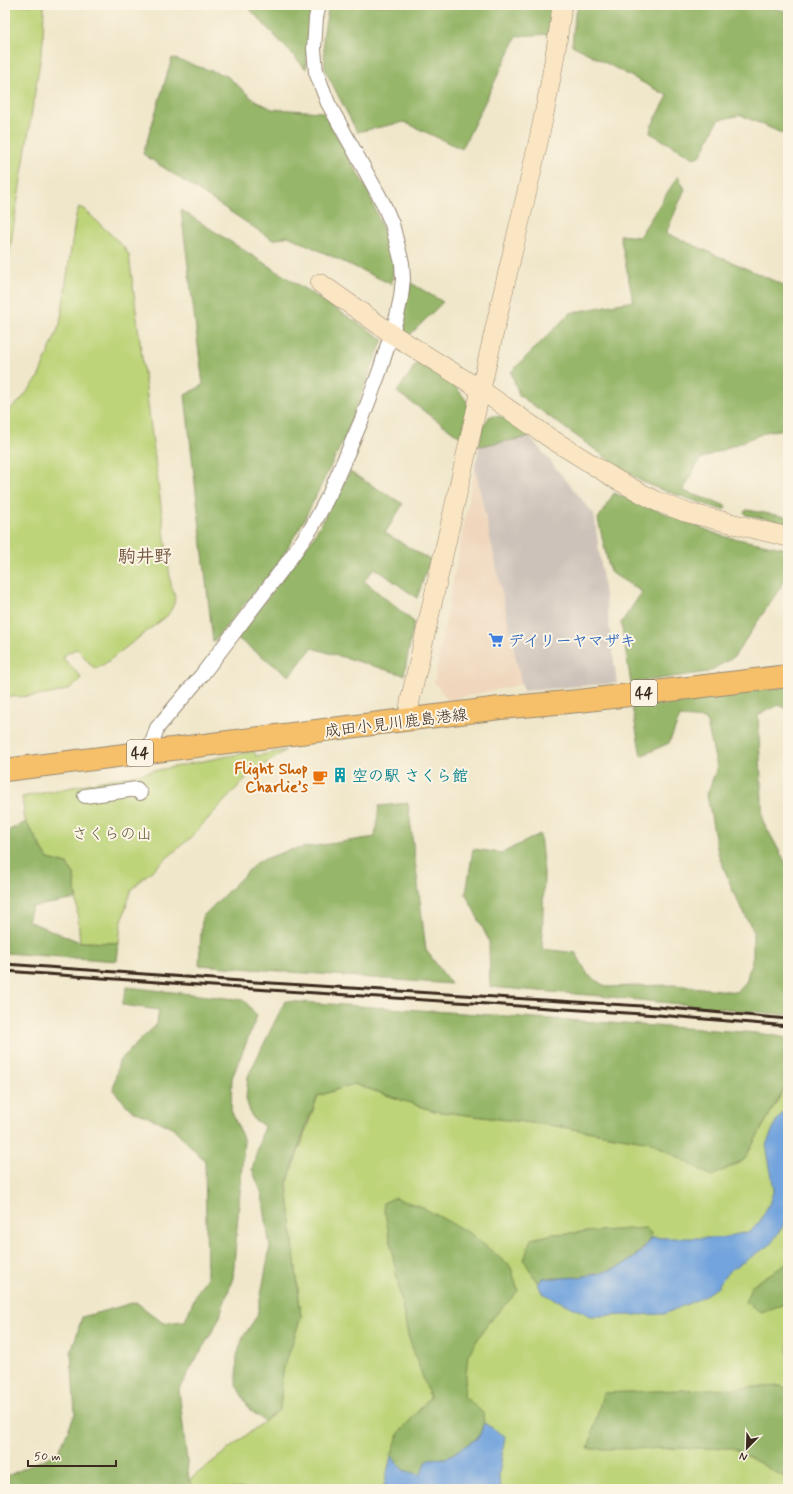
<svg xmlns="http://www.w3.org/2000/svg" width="793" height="1494" font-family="Mynerve,'Klee One',sans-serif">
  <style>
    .built { fill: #efd6bc }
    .industrial { fill: #cdc2b9 }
    .green { fill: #bdd479; stroke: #7c7f4c }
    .forest { fill: #96b669; stroke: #687044 }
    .water { fill: #73a4dd; stroke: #57677e }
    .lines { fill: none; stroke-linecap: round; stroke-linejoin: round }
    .street-casing { stroke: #968874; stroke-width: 16 }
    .secondary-casing { stroke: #968874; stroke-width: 20 }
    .primary-casing { stroke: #968874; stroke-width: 24 }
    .street { stroke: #fff; stroke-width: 14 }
    .secondary { stroke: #fbe6c4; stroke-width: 19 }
    .primary { stroke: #f6c06b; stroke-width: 22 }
    .rail { stroke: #3b2a1e; stroke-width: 3 }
    .labels { text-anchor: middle; stroke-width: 4; stroke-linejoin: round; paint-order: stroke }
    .shield { fill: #fcf5e5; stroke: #75675a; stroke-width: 1 }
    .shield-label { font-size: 15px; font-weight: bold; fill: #3b2a1e }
    .shop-label { font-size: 16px; font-weight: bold; fill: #366cbe; stroke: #fcf5e5; text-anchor: start }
    .street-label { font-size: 16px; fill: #3b2a1e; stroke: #fcf5e5 }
    .food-label { font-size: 16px; font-weight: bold; fill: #c56008; stroke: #fcf5e5; text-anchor: end }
    .culture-label { font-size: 16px; font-weight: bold; fill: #0d838f; stroke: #fcf5e5; text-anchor: start }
    .park-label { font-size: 16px; fill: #5c5435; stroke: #fcf5e5 }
    .quarter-label { font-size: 18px; font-weight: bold; fill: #745840; stroke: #fcf5e5 }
  </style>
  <rect width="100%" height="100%" fill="#fcf5e5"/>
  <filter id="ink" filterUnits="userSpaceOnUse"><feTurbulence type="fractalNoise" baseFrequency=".025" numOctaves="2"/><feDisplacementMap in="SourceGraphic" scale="8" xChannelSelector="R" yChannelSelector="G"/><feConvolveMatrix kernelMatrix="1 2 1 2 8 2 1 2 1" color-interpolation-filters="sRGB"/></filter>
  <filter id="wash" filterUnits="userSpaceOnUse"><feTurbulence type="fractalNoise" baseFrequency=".012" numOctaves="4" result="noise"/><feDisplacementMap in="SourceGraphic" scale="16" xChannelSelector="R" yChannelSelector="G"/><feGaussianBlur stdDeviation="0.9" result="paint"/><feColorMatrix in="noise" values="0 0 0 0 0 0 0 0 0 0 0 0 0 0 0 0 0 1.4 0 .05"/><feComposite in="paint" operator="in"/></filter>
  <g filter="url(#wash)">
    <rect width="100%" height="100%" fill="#f0e7ca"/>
    <path class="built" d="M475 467 522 684 448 700 434 682Z"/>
    <path class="industrial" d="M530 437 594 514 617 683 523 691 475 467 479 446Z"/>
    <path class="green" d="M5 5H44L43 42 5 280Z
      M79 207 85 210 123 246 129 255 171 585C177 599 176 603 167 616L103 665 96 669C88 664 85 656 77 649L67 653 63 658 81 677C72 698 25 696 5 697V412L19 402 38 378 60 324 76 215Z
      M286 750 247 777 189 839 141 880 131 891 121 924 119 943 80 942 74 874 67 864 48 859 26 822 22 813 24 812 22 797 254 751 256 756Z
      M788 1082V1489H195L189 1480 280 1409 283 1371 301 1317 287 1184 318 1096 354 1084 434 1111 556 1126 651 1142 712 1176 744 1160Z"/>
    <path class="forest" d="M246 5H312L308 35 306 69Z
      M329 5H552L550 34 517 36 462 149 404 122 357 132 325 70 323 36Z
      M579 5H763L788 12V136L741 115 718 120 701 155 694 158 650 133 651 127 668 96 572 45 575 15Z
      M172 58 227 76 253 99 272 109 323 112 368 191 395 261 391 284 288 236 273 240 143 154Z
      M678 176 685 189 666 233 788 287V429L769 431 700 459 683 491 724 505 726 508 723 510 659 489 639 480 621 468 519 395 511 372 570 313 633 301 620 235 639 237Z
      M181 210 383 339 344 439 304 520 278 564 213 642 185 395 203 385Z
      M411 283 443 302 408 337 399 331Z
      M418 361 453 383 468 403 462 438 397 392Z
      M490 416C512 416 517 421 530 437L479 446 483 426Z
      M350 472 403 504 385 533 430 560 417 598 375 568 364 581 414 622 404 675 312 648 289 676 237 638 313 538Z
      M614 493 722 536 788 549V576L734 657 708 672 631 683 621 623 642 592 610 572 598 519Z
      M747 510 788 517V523L746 515 744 512Z
      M788 687V710L779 705 758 715 763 821 788 867V1015L600 996 490 987 489 941 466 894 473 849 502 853 540 834 544 873 542 949 576 953 588 975 606 987 674 985 737 992 746 982 753 956V930L735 896 718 853 707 795 717 767 706 719 680 717 669 743 641 756 631 701Z
      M408 803 426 950 451 984 199 965 202 917 257 862 289 850 375 837 379 806Z
      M26 822 48 859 67 864 74 874 76 899 32 907 28 921 80 942 119 943 117 961 5 953V832Z
      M127 987 244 1000 257 1016 232 1078 231 1110 244 1141 233 1278 218 1321 179 1389 189 1480 195 1489H5V1477L58 1453 75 1414 71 1353 82 1317 136 1302 163 1323 185 1321 196 1294 207 1277 205 1161 172 1127 131 1110 113 1090 119 1061 157 1024 159 1010 122 1005Z
      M285 1001 757 1033 788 1038V1082L744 1160 712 1176 651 1142 556 1126 434 1111 354 1084 318 1096 307 1123 287 1184 301 1317 283 1371 280 1409 265 1421 250 1410 236 1385 237 1356 243 1337 257 1316 270 1247 262 1194 252 1169 264 1126 252 1118 246 1099 248 1076Z
      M394 1198 422 1207 471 1234 511 1267 518 1291 488 1323 468 1355 464 1396 483 1413 484 1423 479 1437 446 1458 428 1460 420 1476 403 1470 391 1456 399 1433 430 1397 408 1336 383 1203Z
      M645 1228 651 1233C651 1239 648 1242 644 1246 622 1276 578 1279 543 1278L538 1284 524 1260 531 1239 553 1234Z
      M788 1263V1303L761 1312 745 1302 752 1285Z
      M782 1386 788 1390V1475L782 1476 733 1448 588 1449 603 1393Z"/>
    <path class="water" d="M788 1109V1219L770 1245 729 1271 716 1288 701 1298 664 1314 599 1316H591L542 1293 538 1284 543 1278C573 1279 614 1276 637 1255 643 1251 647 1243 651 1238H721L751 1231 760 1221 769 1204 774 1189 766 1145 776 1122 783 1112Z
      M484 1423 505 1436 499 1475 500 1489H383L391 1456 403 1470 420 1475 428 1459 446 1458 479 1437Z"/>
  </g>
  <g filter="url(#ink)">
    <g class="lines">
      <g class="street-casing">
        <path id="street" d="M149 752 157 728 201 676 287 563 312 527 330 493 362 419 380 370 397 316 401 297 403 279 402 263 392 224 383 203 328 103 316 72 314 49 316 18 319 5
          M85 796 137 789 140 793"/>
      </g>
      <g class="secondary-casing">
        <path id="secondary" d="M320 283 392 334 481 390 550 438 617 480 656 501 685 512 788 537
          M408 720 410 701C440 571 469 440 499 310 522 209 550 108 562 5"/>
      </g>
      <g class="primary-casing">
        <path id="primary" d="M5 770 500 708 579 701 788 676"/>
      </g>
      <use href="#street" class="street"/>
      <use href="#secondary" class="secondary"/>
      <use href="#primary" class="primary"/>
      <path class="rail" d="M5 964 255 982 658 1007 788 1019
        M5 971 254 989 658 1015 788 1026"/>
    </g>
  </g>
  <defs>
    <g id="supermarket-bare" transform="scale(1.2)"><path d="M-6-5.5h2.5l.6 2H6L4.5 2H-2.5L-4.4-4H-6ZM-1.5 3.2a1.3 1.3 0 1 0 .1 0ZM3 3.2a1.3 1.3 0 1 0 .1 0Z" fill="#3f7fe0" stroke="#fcf5e5" stroke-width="2.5" paint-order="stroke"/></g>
    <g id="building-bare" transform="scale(1.2)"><path d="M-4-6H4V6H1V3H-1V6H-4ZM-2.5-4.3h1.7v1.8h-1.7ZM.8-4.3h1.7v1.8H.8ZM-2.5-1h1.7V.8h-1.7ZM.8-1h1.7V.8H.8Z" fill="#0f9aa8" stroke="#fcf5e5" stroke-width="2.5" paint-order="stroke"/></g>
    <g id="cafe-bare" transform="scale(1.2)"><path d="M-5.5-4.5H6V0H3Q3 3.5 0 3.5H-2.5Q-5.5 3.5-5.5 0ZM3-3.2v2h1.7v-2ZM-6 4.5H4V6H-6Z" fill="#e8710a" stroke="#fcf5e5" stroke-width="2.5" paint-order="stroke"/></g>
  </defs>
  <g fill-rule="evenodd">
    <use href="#supermarket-bare" x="496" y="640"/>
    <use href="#building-bare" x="340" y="775"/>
    <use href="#cafe-bare" x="320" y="777"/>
  </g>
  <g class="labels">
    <g class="shield">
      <rect x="631" y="680" width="26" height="26" rx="3"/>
      <rect x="127" y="740" width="26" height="26" rx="3"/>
    </g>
    <g class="shield-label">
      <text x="644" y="698">44</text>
      <text x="140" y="758">44</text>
    </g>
    <g class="shop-label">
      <text x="508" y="646">デイリーヤマザキ</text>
    </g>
    <g class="street-label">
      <text transform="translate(396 722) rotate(-7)" y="6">成田小見川鹿島港線</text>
    </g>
    <g class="food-label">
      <text x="308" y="774">Flight Shop<tspan x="308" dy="18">Charlie’s</tspan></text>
    </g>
    <g class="culture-label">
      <text x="352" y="781">空の駅 さくら館</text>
    </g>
    <g class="park-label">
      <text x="112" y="839">さくらの山</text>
    </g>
    <g class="quarter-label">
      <text x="145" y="562">駒井野</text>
    </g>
  </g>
  <rect width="793" height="1494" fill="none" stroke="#fcf5e5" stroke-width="20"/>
  <g transform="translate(747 1448) rotate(203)" stroke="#fcf5e5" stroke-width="3" paint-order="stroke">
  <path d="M0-3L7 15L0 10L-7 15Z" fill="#3b2a1e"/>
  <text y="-6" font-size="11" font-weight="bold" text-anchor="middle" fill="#3b2a1e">N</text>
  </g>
  <path d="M28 1460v6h88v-6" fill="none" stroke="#3b2a1e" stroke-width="2"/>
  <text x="34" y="1460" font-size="12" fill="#3b2a1e" stroke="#fcf5e5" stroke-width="3" paint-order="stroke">50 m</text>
</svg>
